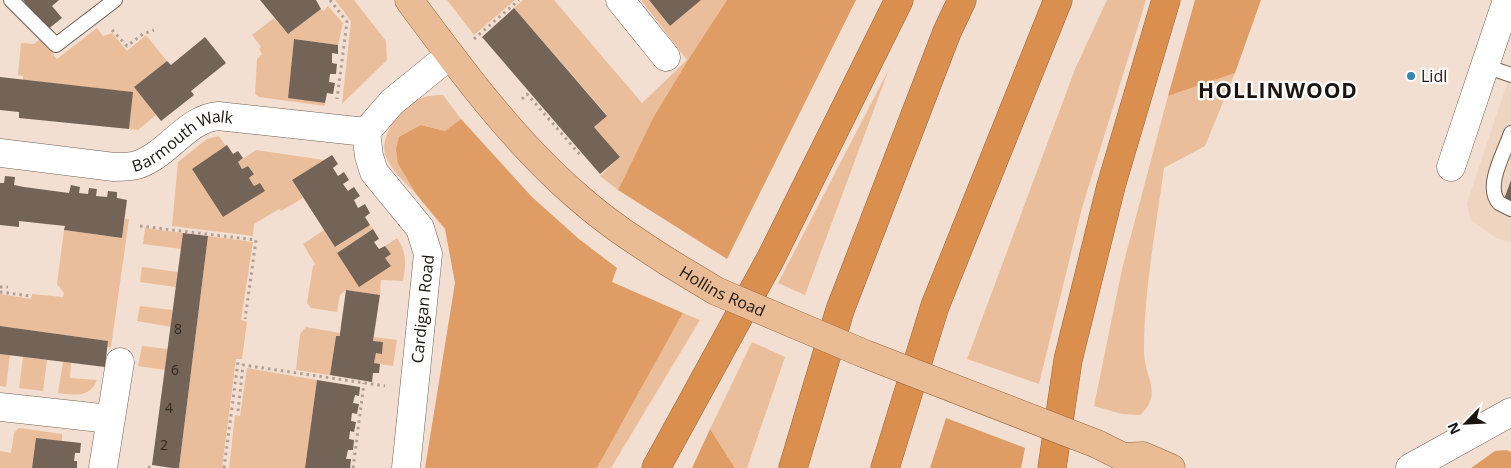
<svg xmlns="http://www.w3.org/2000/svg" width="1511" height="468" font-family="'Open Sans',sans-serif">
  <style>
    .built { fill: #eed5c1 }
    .green { fill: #ebbe9b }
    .forest { fill: #e09c65 }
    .building { fill: #746457 }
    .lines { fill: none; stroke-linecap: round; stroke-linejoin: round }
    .lane-casing { stroke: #716154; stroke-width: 16 }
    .street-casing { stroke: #716154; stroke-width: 29 }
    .primary-casing { stroke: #976439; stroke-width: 29 }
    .highway-casing { stroke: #976439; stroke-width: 29 }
    .path { stroke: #af9f94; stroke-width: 3; stroke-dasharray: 2.5 4; stroke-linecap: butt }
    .lane { stroke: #fff; stroke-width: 14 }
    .street { stroke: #fff; stroke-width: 28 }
    .primary { stroke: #e9bc95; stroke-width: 28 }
    .highway { stroke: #da8f4f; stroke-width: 28 }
    .primary-bridge-casing { stroke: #976439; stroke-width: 29; stroke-linecap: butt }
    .primary-bridge { stroke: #e9bc95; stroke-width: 28 }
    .poi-dot { fill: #3383b4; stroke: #fff; stroke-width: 2 }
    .labels { text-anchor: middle; stroke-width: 4.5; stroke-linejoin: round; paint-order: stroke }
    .number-label { font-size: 14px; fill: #312821 }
    .poi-label { font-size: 16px; fill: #1b140f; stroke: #fff; text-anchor: start }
    .street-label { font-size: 16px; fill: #1b140f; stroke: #fff }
    .district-label { font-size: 21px; font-weight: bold; letter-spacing: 1px; fill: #1b140f; stroke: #fff }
  </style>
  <rect width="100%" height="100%" fill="#f3dfd1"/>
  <path class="built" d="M1511 72V243L1494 237 1470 219 1467 203Z"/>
  <path class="green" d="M335 0H354L386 41 387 60 342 104 351 21Z
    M447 0H515L474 35Z
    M523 0H554L642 103 687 60 641 0H649L670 26 701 0H727L688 60 654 116 618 190 600 176 620 157 594 127 607 115 514 8Z
    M1107 0H1146L1082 208 1039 384 967 359 1075 69Z
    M328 6 343 23 338 45 294 39 288 97 325 103V106L259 97 255 94 257 59 262 54 259 49 261 47 252 35 274 18 288 34 321 9 323 11Z
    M97 28 103 36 112 33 127 51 146 35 167 61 134 87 156 115 138 130 129 129 132 92 23 80V76L18 75 21 43 34 44 40 39 57 59Z
    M889 69 805 295 778 283Z
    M1235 73 1205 146 1164 168C1156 228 1144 290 1144 351 1144 378 1164 393 1140 415L1122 414 1094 406 1122 269 1168 96Z
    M443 95 461 119 445 131 421 125 398 164 416 194C405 182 390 170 385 154 380 136 399 111 413 102 423 96 432 95 443 95Z
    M219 136 226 146 213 201 223 217 264 191 260 183 254 186 249 178 254 174 248 166 242 169 238 162 256 150 324 160 292 180 303 198 281 211 279 209 254 224 253 236 172 226 178 162 207 139Z
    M125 219H129L111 347H107L108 341 0 326V294L31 299 32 294 63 297 64 293 57 284 64 230 122 238Z
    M370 225 373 229 337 253 348 269 391 266 385 258 390 254 385 246 397 238C407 252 406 265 403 281L381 280 380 295 346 290 340 295 337 312 311 308 307 303 313 266 315 264 303 244 324 230 336 247Z
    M145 228 183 233 181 249 143 244Z
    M208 236 253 242 241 320 247 322 242 359H236L222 468H179Z
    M142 267 178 272 176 287 140 282Z
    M140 306 172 310 171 327 137 321Z
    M683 313 700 320 611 468H597Z
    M306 327 340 333V336H336L330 375 296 370 300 334Z
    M374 337 397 340 393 366 374 363 376 353H382L383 343 373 341Z
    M752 342 785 357 747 468H735L710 429Z
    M142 346 168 349 165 370 138 366Z
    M0 354 10 355 6 387 0 386Z
    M23 357 47 360 43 391 19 388Z
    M63 362 71 363 70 378 97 380C90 398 74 395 58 393Z
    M247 368 317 380 305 468H229L235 415 240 416Z
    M19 428 62 434V441L36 438 32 468H0V451L11 453 14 433Z"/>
  <path class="forest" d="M727 0H856L727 259 618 190 654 116 688 60Z
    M1195 0H1261L1235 73 1168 96Z
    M461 119 532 197 579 239 617 268 612 282 683 313 597 468H425L455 283 445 229 416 194 398 164 396 149 399 137 421 125 445 131Z
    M946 418 1025 448 1021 468H930Z
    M710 429 735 468H692Z
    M1507 450 1511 452V468H1471L1495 451Z"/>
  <path class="building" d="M23 0H59L52 6 62 18 47 30Z
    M260 0H316L321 9 288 34Z
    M649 0H701L670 26Z
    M514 8 607 116 594 127 620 157 600 174 482 37Z
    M205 37 226 63 191 91 194 95 161 121 134 87 167 61 171 65Z
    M294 39 338 45V54L332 53V63L337 64 336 74H330L329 82 335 83 333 94 327 93 325 103 288 98Z
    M0 77 133 92 129 129 19 118V112L0 110Z
    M227 145 233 154 238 151 243 158 238 162 242 169 248 166 254 174 249 178 254 186 260 183 265 191 223 217 192 169Z
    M332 155 338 164 333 168 338 176 344 172 349 180 343 184 348 191 354 187 360 196 354 200 358 208 365 204 370 213 365 217 370 225 335 247 292 180Z
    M5 176 15 177 14 185 24 187 69 193 71 185 80 187 79 193 88 194 89 188 97 189 96 196 107 197 108 191 117 192V198L127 200 122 238 64 230 65 226 19 221V227L0 225V183H4Z
    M1511 180V205L1503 202Z
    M373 229 379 239 374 242 379 249 385 246 391 254 385 258 391 266 359 287 337 253Z
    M183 233 208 236 179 468H172L152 465Z
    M346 290 380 295 373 341 383 342 382 354 376 353 374 363 380 364 379 373H373L372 382 330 375 336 336H340V333Z
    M0 326 108 341 105 367 0 354Z
    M317 380 360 387 359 396 355 395 353 403 359 404 357 414 352 413 351 421 356 422 354 432 350 431 349 439 354 440 353 450H348L346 459H351L350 468H305Z
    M36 438 81 443 80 453H75L74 461H77V468H32Z"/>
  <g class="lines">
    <g class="lane-casing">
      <path id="lane" d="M11 0 56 45 115 0
        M1485 66 1511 75
        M1511 133C1505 152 1484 186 1499 203L1511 209"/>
    </g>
    <g class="street-casing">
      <g id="street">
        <path d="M620 0 666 57"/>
        <path id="s1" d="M0 153 114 167C122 167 129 167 137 165 168 155 186 119 218 116L366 132"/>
        <path d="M1451 167 1507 0"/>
        <path d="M0 407 110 419"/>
        <path d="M103 468 120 362"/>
        <path id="s2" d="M406 468 428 254 420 228 374 172 369 156 366 132 392 102 450 55"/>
        <path d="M1410 468 1511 412"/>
      </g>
    </g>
    <g class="primary-casing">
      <path id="primary" d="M409 0C460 69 513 141 578 197 606 222 637 242 668 262
        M1097 444 1123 457 1143 456 1171 468"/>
    </g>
    <g class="highway-casing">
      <path id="highway" d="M656 468 771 258 899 0
        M793 468 840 310 947 32 962 0
        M885 468 935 306 1058 0
        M1052 468 1068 360 1111 186 1166 0"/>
    </g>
    <path class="path" d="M330 0 347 22 337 99
      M112 30 127 46 143 34 154 30
      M474 39 519 0
      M522 99 527 94 582 157
      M140 226 256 240 245 319
      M0 287H8
      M0 292 30 296
      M238 411 243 365 385 386
      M148 467 154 468
      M224 468 238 362
      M353 468 364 383"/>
    <use href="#lane" class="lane"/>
    <use href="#street" class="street"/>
    <use href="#primary" class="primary"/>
    <use href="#highway" class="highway"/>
    <g class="primary-bridge-casing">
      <g id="primary-bridge">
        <path id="s3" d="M668 262 716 291 865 354 1097 444"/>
      </g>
    </g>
    <use href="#primary-bridge" class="primary-bridge"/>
  </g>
  <circle class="poi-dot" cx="1411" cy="76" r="5"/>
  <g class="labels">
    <g class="number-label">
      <text x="178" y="334">8</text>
      <text x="175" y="375">6</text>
      <text x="169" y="413">4</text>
      <text x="164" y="450">2</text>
    </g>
    <g class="poi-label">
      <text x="1421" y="82">Lidl</text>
    </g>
    <g class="street-label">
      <text dy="6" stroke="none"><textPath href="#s1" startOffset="191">Barmouth Walk</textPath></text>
      <text dy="6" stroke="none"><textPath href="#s3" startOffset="62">Hollins Road</textPath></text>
      <text dy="6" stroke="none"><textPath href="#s2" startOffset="160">Cardigan Road</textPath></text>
    </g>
    <g class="district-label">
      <text x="1278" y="98">HOLLINWOOD</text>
    </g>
  </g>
  <g transform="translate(1466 423) rotate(246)" stroke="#ffffff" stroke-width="4" paint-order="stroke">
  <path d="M0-4L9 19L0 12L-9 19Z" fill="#1b140f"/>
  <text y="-8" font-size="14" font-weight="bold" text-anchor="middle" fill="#1b140f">N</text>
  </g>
</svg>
